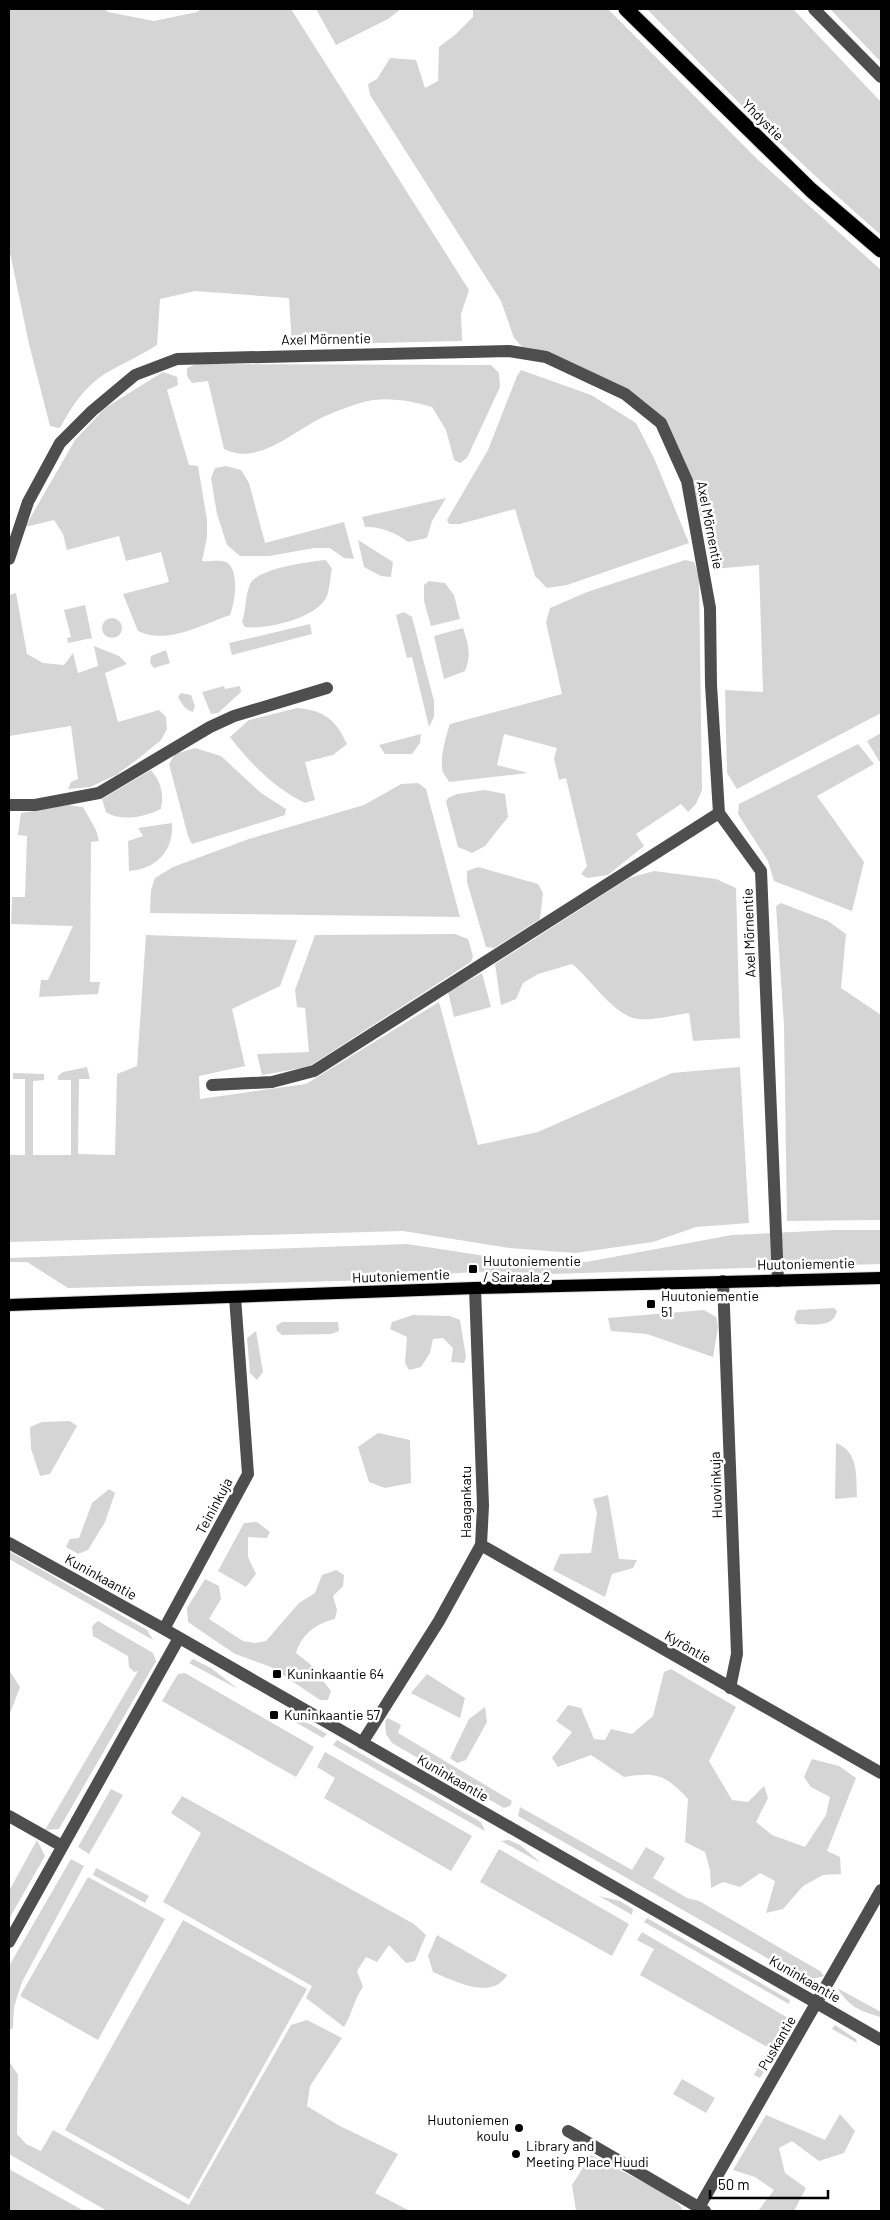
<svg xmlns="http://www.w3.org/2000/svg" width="890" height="2220" font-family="Barlow,sans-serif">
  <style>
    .green { fill: #d5d5d5 }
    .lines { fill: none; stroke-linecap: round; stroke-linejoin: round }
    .major-casing { stroke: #dbdbdb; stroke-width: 14 }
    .highway-casing { stroke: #dbdbdb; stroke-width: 17 }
    .minor { stroke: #4e4e4e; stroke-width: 12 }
    .major { stroke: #000; stroke-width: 12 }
    .highway { stroke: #000; stroke-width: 15 }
    .poi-dot { fill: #000; stroke: #fff; stroke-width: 2 }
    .labels { text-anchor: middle; stroke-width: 5; stroke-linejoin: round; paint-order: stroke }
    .street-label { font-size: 14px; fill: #000; stroke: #fff }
    .poi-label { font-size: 14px; fill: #000; stroke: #fff; text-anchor: start }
  </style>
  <rect width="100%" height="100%" fill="#fff"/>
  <path class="green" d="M9 9H105L108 12 154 21 197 12 201 9H291L469 290 461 314 462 341 292 345 289 298 195 291 160 299 157 345C140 356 123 363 106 373 85 386 71 407 60 428L50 426 29 344 9 248Z
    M316 9H401L388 19 336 45Z
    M473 9H608L758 160 881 270V713L737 789 727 773 725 690 763 692 759 565 714 569 693 485 662 418 523 348 514 338 501 301 370 95 368 84 377 79 390 58 416 60 425 88 438 81 439 47 456 34 473 17Z
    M647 9H793L881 102V235C799 164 722 87 647 9Z
    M830 9H881V62Z
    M196 364 491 365 499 373 500 387 467 458 460 463 454 460 446 430 432 407C411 401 385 396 364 402 350 406 334 412 321 418 291 433 257 466 224 449L208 381 192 383 187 376V368Z
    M521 370 591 395 636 423 654 458 689 543 567 585 547 588 535 576 515 509 460 524H449L447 520 488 450 517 376Z
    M163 372 177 377 178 385 167 390 189 465 198 466 207 520V537L202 561C209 562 219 559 226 562 240 569 235 603 230 615 201 625 168 645 138 631L123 594 169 582 161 552 126 561 119 536 67 550 63 534 54 520 25 527 75 440 105 408Z
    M226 466 241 470 249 483 265 543 344 522 354 559 344 558 330 548H314L269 556H240L227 545 217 514 211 478 215 468Z
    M446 498 432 521 427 538 408 542C397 533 379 526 365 527L362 517Z
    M358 540 393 562 391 577 381 576 364 567Z
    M326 560 332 569C330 577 330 588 327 596 318 618 266 630 245 627L242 622C246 611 245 596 250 584 258 568 309 562 326 560Z
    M685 560 694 562 699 576 702 790 696 804 688 812 681 804 636 834 644 846 608 875 587 878 581 874 587 866 566 778 559 780 554 758 557 748 504 734 497 765 528 773 449 782C448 779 444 775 443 772 439 759 446 736 450 724L562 694 546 622 550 608 587 592Z
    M429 581 445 583 454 595 460 619 431 626 424 601V585Z
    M16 593 27 654 43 663 64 665 73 653 78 673 98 666 94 646 119 656 127 664 105 673 118 722 159 710 166 717 167 729 161 740 138 759 116 775 90 787 68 789 71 782 78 779 71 726 9 736V595Z
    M85 605 92 638 68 643 67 638 71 637 64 610Z
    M404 612 412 617 434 701V717L429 727 412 657 407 658 396 615Z
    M102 628a10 10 0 1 1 20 0a10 10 0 1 1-20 0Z
    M310 624 312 634 232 655 229 643Z
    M463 628C468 644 472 655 465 671L444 679 434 636Z
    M166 650 170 663 154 668 150 663 151 656Z
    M224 686 225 689 240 686 241 692 218 713 211 714 202 692Z
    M181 693 191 695 195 706 193 712C185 710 182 704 178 697Z
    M297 708C324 710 336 720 347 744L333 755 305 762 315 800 305 803C274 788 250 763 230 737L249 720Z
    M881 733V764L867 741Z
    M421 734 420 743 412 754H385L379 745Z
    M858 744 874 764 817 796 864 862 852 911 774 881 768 861 738 814 739 804Z
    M195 748 221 756 261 793 286 809 285 815 192 844 188 836 169 764 175 754Z
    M151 770C161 782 164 793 161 809 145 817 121 822 106 812L102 799Z
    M418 783 426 789 460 917 150 913 151 890 155 878 173 867 249 839 364 805 401 784Z
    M485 790 505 794 508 817 485 846 472 853 458 847 446 802 448 798 457 794Z
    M68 805 83 807 96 830 99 841 91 842 90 982H100L98 994 39 997 41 980H48L73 926 11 924 12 897H25L27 836 18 835 21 813Z
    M172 823C174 851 156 869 129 871L128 841 143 836 138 828Z
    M478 867 538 884 543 893 540 919 494 948 486 947 467 882V871Z
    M654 871 716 879 736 888 740 1038 693 1041 689 1013C674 1015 653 1021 638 1019 614 1016 591 979 572 964L538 974 523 983 516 999 501 1005 495 964 629 878Z
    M781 903 828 921 846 934 841 988 881 1015V1220L787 1221 784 1025 776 906Z
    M455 934 468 939 473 956 471 962 308 1067 262 1075 257 1054 309 1052 305 1008 297 1007 295 990 315 935Z
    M146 935 297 940 280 986 232 1009 245 1066 199 1076 200 1099 306 1084 439 1002 478 1145 538 1132 672 1073 740 1067 749 1223 696 1227 653 1242 575 1253 509 1248 403 1231 9 1242V1155H25V1079H13V1073L44 1074V1080L33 1081V1155H71V1080H58V1076L63 1072 87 1067 90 1079H79L78 1154 115 1155 117 1074 137 1066Z
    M482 973 491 1007 454 1017 448 992Z
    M835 1230H881V1264L549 1274C502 1271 463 1270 416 1279L68 1288 27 1262H9V1258L407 1244 525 1262H586L732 1235Z
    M834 1308 837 1311C833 1329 811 1324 797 1324L794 1319 797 1310Z
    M704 1310 716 1317 718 1327 713 1357 647 1334 611 1331 608 1318Z
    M413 1315 450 1316 460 1320 466 1357 464 1363 451 1362 453 1348 443 1338 433 1339 430 1353 421 1367 409 1370 405 1363 407 1337 390 1329 392 1322Z
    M282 1322H338L339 1331 331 1334 282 1335 277 1331 276 1326Z
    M256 1331 263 1372 257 1380 250 1373 247 1338Z
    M70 1421 77 1426 50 1474 40 1476 31 1449 30 1427 42 1422Z
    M378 1433 410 1440 411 1483 385 1488 369 1482 358 1447Z
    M836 1443C859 1452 856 1476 857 1497L835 1499Z
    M109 1489 115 1493 105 1522 88 1550 78 1554 66 1547 70 1539 79 1538 92 1503Z
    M608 1495 619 1559 637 1560 633 1568 612 1574 605 1597 553 1570 560 1554 591 1553 597 1513 593 1499Z
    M257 1522 270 1532 267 1538 248 1537V1557L256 1574 246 1587 218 1571 244 1523Z
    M9 1551 147 1630 153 1640 9 1559Z
    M336 1570 344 1575 343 1586 333 1596 337 1610 335 1619C315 1624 302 1634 296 1653L310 1664 331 1691 328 1700H320L271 1667 235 1654 188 1622 187 1608 205 1579 219 1586 221 1599 209 1619 243 1641 255 1643 266 1641 299 1603 315 1593 322 1575Z
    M98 1621 153 1653 156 1661 59 1829 45 1830 138 1671 134 1672 129 1667 128 1656 93 1636 92 1626Z
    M193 1659 211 1668 238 1689 189 1663Z
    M671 1669 736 1707 709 1761 732 1800 748 1802 764 1786 768 1798 756 1822 772 1835 805 1847 826 1815 830 1797 811 1787 804 1777 812 1759 839 1766 856 1778 827 1851 840 1857 841 1874 823 1875 803 1886 783 1909 766 1913 775 1881 760 1873 740 1887 723 1882 711 1888 710 1870 705 1852 685 1842 688 1799C665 1774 656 1772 624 1777L591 1755 558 1767 552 1758 572 1732 556 1721 568 1705 581 1708 594 1739 605 1740 611 1729 632 1734 653 1716 664 1672Z
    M9 1670 20 1687 9 1716Z
    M185 1673 314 1747 296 1777 162 1701 178 1674Z
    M427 1674 465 1698 460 1718 411 1693Z
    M485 1707 487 1722 466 1760 457 1763 450 1758 469 1719Z
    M285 1716 310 1724 327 1734 323 1738Z
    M388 1718 401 1725 398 1733 512 1801 510 1806 504 1808 392 1743 386 1734 385 1721Z
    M337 1740 481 1822 485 1831 333 1745Z
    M325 1752 472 1836 451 1871 324 1798 335 1778 317 1767Z
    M111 1789 123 1795 89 1854 78 1847Z
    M182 1796 414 1924 426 1935 415 1961 406 1963 389 1945 377 1962 366 1957 357 1971 363 1987C354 1999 352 2014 344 2027L306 1998 312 1986 163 1902 201 1833 171 1813Z
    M520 1807 632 1870 646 1847 665 1858 653 1878 687 1898 699 1901 820 1971 824 1976 817 1978H802L518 1816Z
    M37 1840 45 1856 9 1919V1891Z
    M509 1840 520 1845 541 1863 501 1841Z
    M499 1849 629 1924 612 1956 480 1882Z
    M71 1859 84 1866 22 1982 14 2007 13 2028 9 2030V1966Z
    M96 1868 149 1896 145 1903 93 1875Z
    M88 1877 165 1919 98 2040 20 1996Z
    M599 1896 620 1901 633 1909 632 1915Z
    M647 1918 790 2000 789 2004 644 1922Z
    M183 1920 307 1989 189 2199 65 2130Z
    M642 1932 793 2021 760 2078 754 2075 769 2048 640 1975 654 1949 637 1940Z
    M437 1935 507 1975C492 2001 454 1981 433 1972L428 1956Z
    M837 1988 881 2012V2017C859 2011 850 2007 837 1988Z
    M307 2020 342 2038 310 2086 307 2106 338 2125 398 2154 375 2193 410 2211H107L9 2154V2061L18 2075 17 2134 26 2144 41 2151 53 2130 189 2205 291 2025Z
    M835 2025 856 2039 857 2043 832 2029Z
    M682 2079 715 2098 706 2113 673 2094Z
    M840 2114 855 2131 844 2153 819 2161 792 2141 779 2148 785 2173 806 2188 794 2211H758L774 2190 755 2177 733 2170 766 2115 825 2140Z
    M591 2155 670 2196 682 2208V2211H576L572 2185Z
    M9 2169 84 2211H9Z"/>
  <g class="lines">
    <g class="major-casing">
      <path id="major" d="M9 1305 475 1288 881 1278"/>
    </g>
    <g class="highway-casing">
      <path id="highway" d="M626 9 811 190 881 250"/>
    </g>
    <path class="minor" d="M814 9 881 77
      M9 559 28 502 60 443 92 411 135 375 177 359 509 351 546 357 625 394 661 423 687 481 710 608 711 685 719 813 761 871 778 1281
      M9 805H35L99 793 210 727 234 716 327 688
      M212 1085 272 1082 314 1071 719 813
      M723 1281 737 1654 730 1688
      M9 1543 164 1629 881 2040
      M481 1545 881 1773
      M164 1629 248 1474 235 1297
      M362 1743 439 1621 481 1545 483 1506 475 1288
      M9 1816 62 1846
      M9 1942 179 1638
      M568 2131 705 2211
      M697 2211 881 1890"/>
    <use href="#major" class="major"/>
    <use href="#highway" class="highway"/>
  </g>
  <g class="poi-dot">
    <rect x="468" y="1264" width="10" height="10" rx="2.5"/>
    <rect x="646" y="1299" width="10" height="10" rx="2.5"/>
    <rect x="272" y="1669" width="10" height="10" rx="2.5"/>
    <rect x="269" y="1710" width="10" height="10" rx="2.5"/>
    <circle cx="519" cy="2128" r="5"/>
    <circle cx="516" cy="2154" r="5"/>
  </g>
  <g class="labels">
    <g class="street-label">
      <text transform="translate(763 120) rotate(45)" y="5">Yhdystie</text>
      <text transform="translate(326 339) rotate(-1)" y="5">Axel Mörnentie</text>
      <text transform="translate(710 525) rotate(79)" y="5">Axel Mörnentie</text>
      <text transform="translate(749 933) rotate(-92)" y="5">Axel Mörnentie</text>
      <text transform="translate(806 1264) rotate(-1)" y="5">Huutoniementie</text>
      <text transform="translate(401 1276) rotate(-2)" y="5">Huutoniementie</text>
      <text transform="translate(716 1485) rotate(-92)" y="5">Huovinkuja</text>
      <text transform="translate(466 1502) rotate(-90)" y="5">Haagankatu</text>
      <text transform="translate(214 1506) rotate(-62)" y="5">Teininkuja</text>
      <text transform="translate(101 1577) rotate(29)" y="5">Kuninkaantie</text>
      <text transform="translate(688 1647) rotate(30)" y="5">Kyröntie</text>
      <text transform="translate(453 1778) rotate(30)" y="5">Kuninkaantie</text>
      <text transform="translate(805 1979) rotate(30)" y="5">Kuninkaantie</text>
      <text transform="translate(777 2043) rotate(-60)" y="5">Puskantie</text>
    </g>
    <g class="poi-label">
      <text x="483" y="1266">Huutoniementie<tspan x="483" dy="16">/ Sairaala 2</tspan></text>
      <text x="661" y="1301">Huutoniementie<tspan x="661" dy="16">51</tspan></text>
      <text x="287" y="1679">Kuninkaantie 64</text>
      <text x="284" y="1720">Kuninkaantie 57</text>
      <text x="509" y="2125" text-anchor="end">Huutoniemen<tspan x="509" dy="16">koulu</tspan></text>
      <text x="526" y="2151">Library and<tspan x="526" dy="16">Meeting Place Huudi</tspan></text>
    </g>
  </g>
  <rect width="890" height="2220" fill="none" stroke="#000000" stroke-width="20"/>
  <path d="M710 2190v8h118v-8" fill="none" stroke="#000000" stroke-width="2.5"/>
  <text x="718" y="2190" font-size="15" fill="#000000" stroke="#ffffff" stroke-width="4" paint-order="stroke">50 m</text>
</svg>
